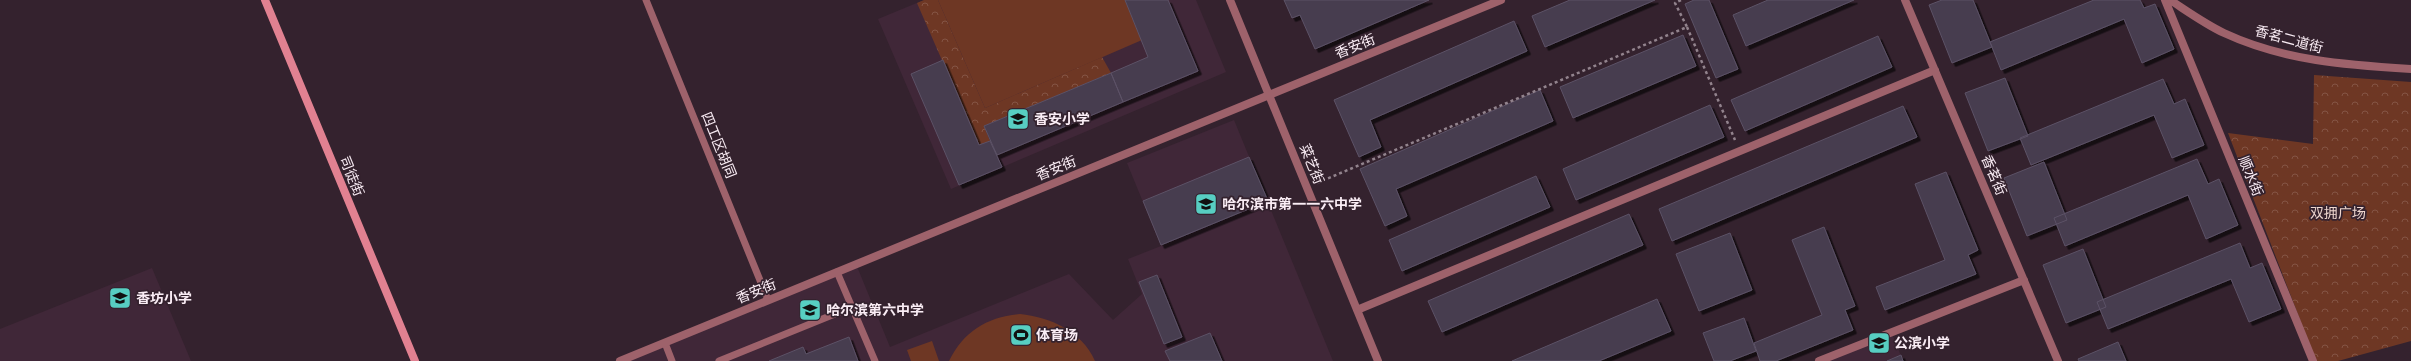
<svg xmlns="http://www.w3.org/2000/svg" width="2411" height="361" font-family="Rubik,'Noto Sans SC',sans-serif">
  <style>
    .built { fill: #402738 }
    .park { fill: url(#park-crowns) }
    .garden { fill: #6e3724 }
    .building { fill: #463c4f; stroke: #5c5266; filter: url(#shadow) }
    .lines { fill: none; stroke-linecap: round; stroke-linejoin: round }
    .path { stroke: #92838d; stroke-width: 2.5; stroke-dasharray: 3 3; stroke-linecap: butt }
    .service { stroke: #9e626b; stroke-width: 7 }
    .minor { stroke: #9e626b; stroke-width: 8 }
    .tertiary { stroke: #9e626b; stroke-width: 8 }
    .secondary { stroke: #e18191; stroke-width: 8 }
    .labels { text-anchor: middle; stroke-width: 3.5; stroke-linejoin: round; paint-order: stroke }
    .street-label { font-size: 14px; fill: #faedf5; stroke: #34222e }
    .poi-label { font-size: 14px; font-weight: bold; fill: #faedf5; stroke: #34222e; text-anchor: start }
    .park-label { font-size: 14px; fill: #efd7cf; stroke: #34222e }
  </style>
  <defs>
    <pattern id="park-crowns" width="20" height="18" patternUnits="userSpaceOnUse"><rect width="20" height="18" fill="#6e3724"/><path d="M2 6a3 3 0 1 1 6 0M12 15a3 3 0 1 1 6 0" fill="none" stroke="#845444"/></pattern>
    <filter id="shadow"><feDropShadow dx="3.5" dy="3.5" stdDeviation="0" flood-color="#0009"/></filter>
  </defs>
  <rect width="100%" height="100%" fill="#34222e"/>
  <path class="built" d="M924 0H1196L1226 72 951 189 878 19Z
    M1234 120 1333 361H620L856 264 890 347 1069 274 1113 320 1142 294 1128 259 1161 246 1127 163Z
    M152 268 191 361H0V329Z
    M1891 331 1903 361H1819Z"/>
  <path class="park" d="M924 0H938L985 108 1102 57 1111 73 984 126 990 141 979 145 917 3Z
    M2314 75 2411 82V341L2338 361H2316L2228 133 2313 144Z"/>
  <path class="garden" d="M938 0H1125L1142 40 985 108Z
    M1020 314C1050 317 1082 331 1095 361H949C964 331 987 317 1020 314Z
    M932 341 939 361H911L907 350Z"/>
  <path class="building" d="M1125 0H1168L1198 71 1123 102 1111 73 1148 57Z
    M1284 0H1429L1315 49 1300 15 1292 18Z
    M1570 0H1655L1545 47 1532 16Z
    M1694 0H1709L1738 69 1716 78 1685 4Z
    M1768 0H1854L1746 46 1733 15Z
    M1942 0H1973L1992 47 1952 63 1929 5Z
    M2094 0H2140L2144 8 2155 4 2174 49 2142 63 2124 19 2001 70 1990 42Z
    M1514 21 1527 51 1370 120 1381 147 1359 157 1334 100Z
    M1683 35 1696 66 1573 118 1560 87Z
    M1878 36 1892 67 1745 131 1731 100Z
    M943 60 979 145 990 141 1002 167 959 185 911 74Z
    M1111 73 1123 102 997 155 984 126Z
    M2005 78 2028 136 1988 151 1965 93Z
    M2163 79 2174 104 2185 99 2204 145 2172 158 2154 115 2031 165 2020 138Z
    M1540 90 1553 121 1396 189 1407 216 1385 226 1360 169Z
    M1710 105 1724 137 1576 200 1563 169Z
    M1903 106 1917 137 1672 241 1659 209Z
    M1249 157 1268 201 1161 245 1143 201Z
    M2197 159 2208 184 2219 179 2238 225 2206 239 2188 195 2065 246 2054 218Z
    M2044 162 2067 220 2027 236 2004 178Z
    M1946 172 1978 250 1968 255 1976 274 1885 310 1876 287 1945 260 1915 184Z
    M1536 176 1550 207 1402 271 1389 240Z
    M1629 214 1643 245 1442 332 1428 301Z
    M1824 227 1855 306 1845 310 1853 330 1776 361H1760L1754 343 1822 315 1792 240Z
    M1730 233 1752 290 1699 311 1676 254Z
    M2240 243 2250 268 2262 263 2281 309 2249 322 2231 279 2108 329 2097 302Z
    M2083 249 2106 307 2066 323 2043 265Z
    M1157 275 1182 337 1164 344 1139 282Z
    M1657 299 1671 331 1599 361H1512Z
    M1744 318 1756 351 1730 361H1714L1703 333Z
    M1210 333 1222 361H1170L1165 351Z
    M849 337 858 361H769L803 347 806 354Z
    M2118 342 2126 361H2079L2078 359Z
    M1901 355 1903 361H1887Z"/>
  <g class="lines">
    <path class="path" d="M1687 27 1735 140
      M1317 183 1687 27 1675 3 1681 0"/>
    <path class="service" d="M646 0 768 300
      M837 272 875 361
      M665 343 672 361
      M719 361 852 307"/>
    <path class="minor" d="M1230 0 1378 361
      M1905 0 2058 361
      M2165 0 2313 361
      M2170 0C2187 11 2205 24 2224 33 2284 61 2347 65 2411 69
      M1357 310 1935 70
      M1819 361 2024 280"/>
    <path class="tertiary" d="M620 361 1501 0"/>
    <path class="secondary" d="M265 0 415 361"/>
  </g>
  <defs>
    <g id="school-square" transform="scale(1.15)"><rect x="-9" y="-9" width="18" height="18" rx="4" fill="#57cec2" stroke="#34222e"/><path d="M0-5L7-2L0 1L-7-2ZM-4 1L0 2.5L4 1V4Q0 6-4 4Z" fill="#111"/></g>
    <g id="stadium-square" transform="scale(1.15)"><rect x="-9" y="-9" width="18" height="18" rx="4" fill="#57cec2" stroke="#34222e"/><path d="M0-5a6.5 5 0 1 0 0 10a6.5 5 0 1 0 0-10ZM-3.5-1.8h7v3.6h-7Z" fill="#111"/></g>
  </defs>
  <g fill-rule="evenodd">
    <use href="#school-square" x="1018" y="119"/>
    <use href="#school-square" x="1206" y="204"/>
    <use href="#school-square" x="120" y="298"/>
    <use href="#school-square" x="810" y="310"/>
    <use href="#stadium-square" x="1021" y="335"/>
    <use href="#school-square" x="1879" y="343"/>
  </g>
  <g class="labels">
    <g class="street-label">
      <text transform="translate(2289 39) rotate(15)" y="5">香茗二道街</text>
      <text transform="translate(1355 46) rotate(-22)" y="5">香安街</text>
      <text transform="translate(719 145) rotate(68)" y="5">四工区胡同</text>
      <text transform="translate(1312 164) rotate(68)" y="5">菜艺街</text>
      <text transform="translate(1056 168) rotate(-22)" y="5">香安街</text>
      <text transform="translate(1994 175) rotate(67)" y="5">香茗街</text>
      <text transform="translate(352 176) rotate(68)" y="5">司徒街</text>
      <text transform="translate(2251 176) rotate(68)" y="5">顺水街</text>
      <text transform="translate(756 291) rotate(-22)" y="5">香安街</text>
    </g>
    <g class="poi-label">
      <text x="1034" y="124">香安小学</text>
      <text x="1222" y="209">哈尔滨市第一一六中学</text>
      <text x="136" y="303">香坊小学</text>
      <text x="826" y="315">哈尔滨第六中学</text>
      <text x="1036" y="340">体育场</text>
      <text x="1894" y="348">公滨小学</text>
    </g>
    <g class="park-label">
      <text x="2338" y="218">双拥广场</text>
    </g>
  </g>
</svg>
